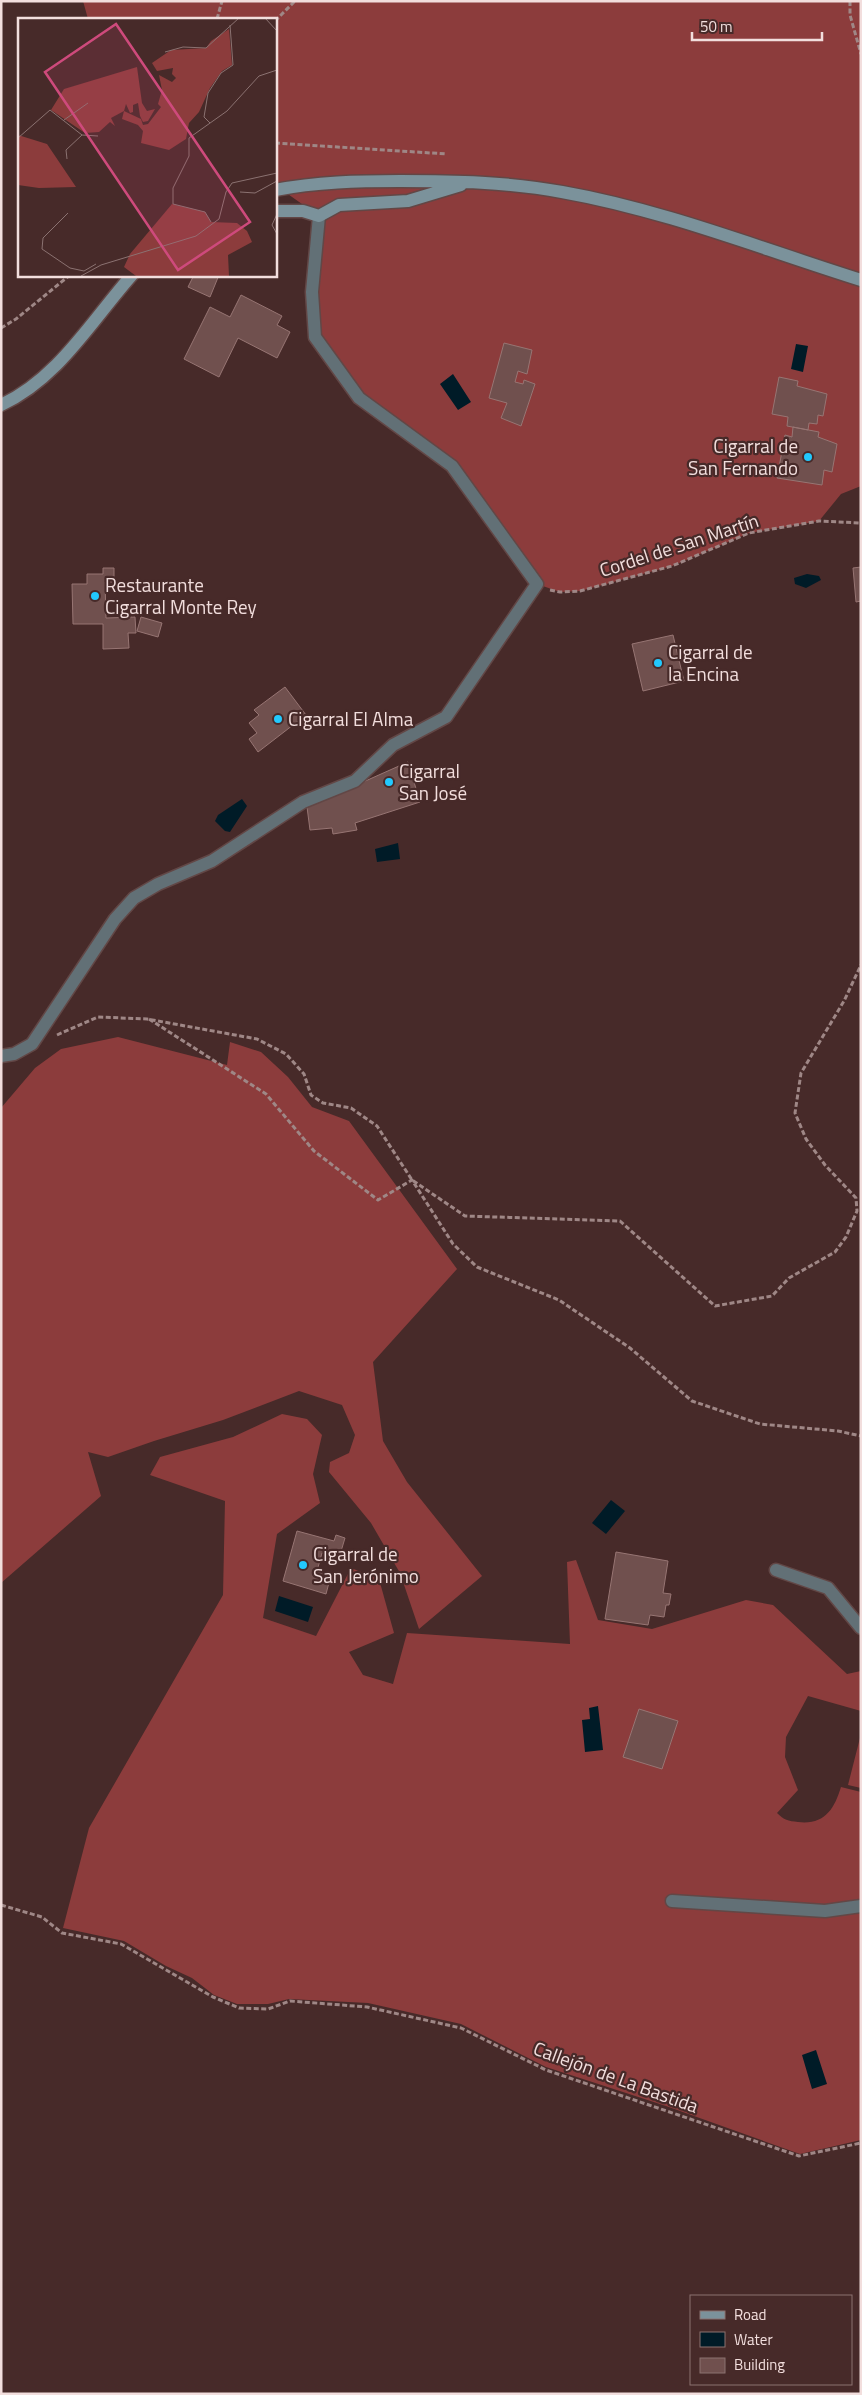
<svg xmlns="http://www.w3.org/2000/svg" width="862" height="2395" font-family="'Titillium Web',sans-serif">
  <style>
    .forest { fill: #8c3c3c }
    .water { fill: #001b27 }
    .building { fill: #70504e; stroke: #977573 }
    .lines { fill: none; stroke-linecap: round; stroke-linejoin: round }
    .minor-casing { stroke: #624746; stroke-width: 15 }
    .secondary-casing { stroke: #624746; stroke-width: 15 }
    .path { stroke: #9f8786; stroke-width: 3; stroke-dasharray: 5 2.5; stroke-linecap: butt }
    .minor { stroke: #627076; stroke-width: 12 }
    .secondary { stroke: #7b929b; stroke-width: 12 }
    .poi-dot { fill: #22c9fe; stroke: #472a29; stroke-width: 2 }
    .labels { text-anchor: middle; stroke-width: 4.5; stroke-linejoin: round; paint-order: stroke }
    .poi-label { font-size: 19px; fill: #f2dedd; stroke: #472a29; text-anchor: start }
    .street-label { font-size: 19px; fill: #f2dedd; stroke: #472a29 }
    .inset-road { fill: none; stroke: #8b7271; stroke-width: 1 }
    .view { fill: #ce4a7c; fill-opacity: 0.15; stroke: #ce4a7c; stroke-width: 2.5 }
    .inset-edge { fill: none; stroke: #f2dedd; stroke-width: 2.5 }
  </style>
  <rect width="100%" height="100%" fill="#472a29"/>
  <path class="forest" d="M83 1H861V486L841 494 819 521 749 533 672 566 580 591 560 592 537 584 452 466 359 398 315 337 319 216 275 185V19H88Z
    M118 1037 227 1065 230 1042 261 1052 288 1077 312 1107 349 1121 457 1269 373 1362 383 1441 407 1482 482 1576 419 1629 400 1573 371 1523 329 1472 330 1462 349 1453 355 1435 342 1405 299 1391 223 1420 154 1441 108 1457 88 1452 101 1496 1 1583V1108L35 1068 61 1049Z
    M282 1414 307 1419 322 1435 313 1474 320 1503 277 1534 263 1618 316 1636 351 1568 379 1579 394 1633 349 1652 363 1675 393 1684 407 1633 570 1644 567 1562 576 1560 598 1620 652 1629 746 1600 773 1605 847 1674 861 1671V1711L808 1696 786 1737 785 1757 798 1790 777 1813C784 1820 788 1821 798 1822 824 1825 834 1810 841 1787L861 1792V2140L800 2154 666 2106 546 2067 461 2024 368 2003 289 1999 268 2004H237L214 1995 192 1978 166 1966 124 1941 63 1928 89 1828 223 1595 225 1501 150 1475 160 1457 233 1437Z
    M861 1734V1788L848 1785Z"/>
  <path class="water" d="M796 344 808 346 803 372 791 369Z
    M453 374 471 402 458 410 440 384Z
    M807 574 819 576 821 580 806 588 795 584 794 578Z
    M242 799 247 806 230 832 225 831 215 821 218 815Z
    M398 843 400 859 377 862 375 849Z
    M611 1500 625 1511 606 1534 592 1523Z
    M279 1596 313 1607 308 1622 275 1611Z
    M598 1706 603 1750 585 1752 582 1720 590 1719 589 1708Z
    M816 2050 827 2084 812 2089 802 2055Z"/>
  <path class="building" d="M194 275H219L210 297 188 287Z
    M241 295 282 316 277 325 290 332 277 358 238 338 219 377 184 359 210 307 230 317Z
    M504 343 532 350 527 374 518 371 515 382 523 384 524 380 535 384 521 426 501 418 507 403 489 398Z
    M779 377 798 381 797 386 827 394 823 416 818 415 817 424 809 423 808 430 787 426 788 417 772 414Z
    M793 427 819 432 818 437 837 444 832 472 824 470 822 485 777 478 785 435 792 437Z
    M861 567V601L856 602 853 568Z
    M103 568H114V582H105L106 618 135 617 136 633H128L129 648 103 649V624H73L72 584H87V574H103Z
    M141 617 162 623 158 637 137 631Z
    M673 635 684 681 643 691 632 644Z
    M285 687 306 715 258 752 249 739 257 733 249 723 259 715 254 710Z
    M408 762 420 802 355 823 357 830 333 834 332 828 310 830 307 807Z
    M297 1531 334 1541 336 1535 345 1538 339 1558 322 1553 317 1571 331 1575 326 1594 283 1581Z
    M616 1552 668 1561 663 1593 671 1594 669 1605H666L664 1617 650 1615 648 1625 605 1619Z
    M639 1709 678 1721 662 1769 623 1757Z"/>
  <g class="lines">
    <g class="minor-casing">
      <path id="minor" d="M1 1056 14 1054 32 1044 115 919 134 898 158 884 212 861 303 802 355 781 393 745 446 717 537 584 452 466 359 398 315 337 312 292 319 216
        M776 1570 828 1588 861 1628
        M672 1901 825 1911 861 1906"/>
    </g>
    <g class="secondary-casing">
      <path id="secondary" d="M275 190C317 182 358 181 400 181 454 181 509 182 562 192 664 210 762 249 861 280
        M275 211H303L319 216 339 205 408 201 461 185
        M1 405C58 379 92 320 132 275"/>
    </g>
    <path class="path" d="M850 1V15L861 54
      M217 19 222 1
      M275 21 295 1
      M275 143 447 154
      M1 328 16 319 70 275
      M550 590 560 592 580 591 672 566 749 533 819 521 861 523
      M149 1019 266 1094 314 1151 378 1200 412 1180 453 1244 477 1267 559 1300 630 1348 692 1401 760 1424 838 1431 861 1436
      M57 1035 98 1017 147 1019 257 1039 286 1054 304 1074 311 1095 323 1103 351 1108 377 1126 412 1180 465 1216 620 1221 715 1306 772 1296 789 1278 835 1252 846 1237 857 1211 856 1198 825 1165 806 1139 795 1113 801 1073 844 1001 861 965
      M1 1905 42 1917 62 1933 121 1944 213 1997 239 2008 268 2009 290 2001 367 2007 461 2028 546 2070 799 2156 861 2143"/>
    <use href="#minor" class="minor"/>
    <use href="#secondary" class="secondary"/>
  </g>
  <g class="poi-dot">
    <circle cx="808" cy="457" r="5"/>
    <circle cx="95" cy="596" r="5"/>
    <circle cx="658" cy="663" r="5"/>
    <circle cx="278" cy="719" r="5"/>
    <circle cx="389" cy="782" r="5"/>
    <circle cx="303" cy="1565" r="5"/>
  </g>
  <g class="labels">
    <g class="poi-label">
      <text x="798" y="453" text-anchor="end">Cigarral de<tspan x="798" dy="22">San Fernando</tspan></text>
      <text x="105" y="592">Restaurante<tspan x="105" dy="22">Cigarral Monte Rey</tspan></text>
      <text x="668" y="659">Cigarral de<tspan x="668" dy="22">la Encina</tspan></text>
      <text x="288" y="726">Cigarral El Alma</text>
      <text x="399" y="778">Cigarral<tspan x="399" dy="22">San José</tspan></text>
      <text x="313" y="1561">Cigarral de<tspan x="313" dy="22">San Jerónimo</tspan></text>
    </g>
    <g class="street-label">
      <text transform="translate(679 545) rotate(-18)" y="7">Cordel de San Martín</text>
      <text transform="translate(616 2077) rotate(20)" y="7">Callejón de La Bastida</text>
    </g>
  </g>
  <g transform="translate(18 18)">
    <rect width="259" height="259" fill="#472a29"/>
    <path d="M211 11 214 47 204 53 192 70 181 94 171 105 168 121 151 132 123 125 125 113 120 107 104 101 106 93 123 101 125 107 130 106 143 89 140 86 144 72 141 57 154 64 158 60 154 56 155 50 139 53 134 45 153 32 188 30 193 23ZM119 49 124 85 129 93 137 91 130 103 125 104 122 98 120 85 115 87V94L112 95 108 86 106 93 93 100 97 108 92 104 81 114 67 115 33 92 46 71ZM0 117 29 126 58 169 21 170 0 167ZM154 186 187 194 193 204 219 205 229 213 234 224 210 237 211 258H118L106 249 112 236Z" fill="#8c3c3c"/>
    <path class="inset-road" d="M247 0 259 13M147 34 165 29 188 30 221 0M46 102 70 85M192 105 186 99 190 75 203 55 215 47 212 7M0 120 32 92 64 117 80 118M49 141 48 132 64 117M222 174 237 175 259 163M50 195 25 220 24 231 52 250 66 253 78 246M259 196 254 207 259 216M193 204 187 194 155 186V170L171 138V120L209 93 241 58 259 52M63 258 83 247 178 218 201 201 208 174 214 165 259 155"/>
    <path class="view" d="M98 6 232 204 160 252 27 54Z"/>
    <rect width="259" height="259" class="inset-edge"/>
  </g>
  <rect width="862" height="2395" fill="none" stroke="#f2dedd" stroke-width="5"/>
  <rect x="690" y="2295" width="162" height="90" fill="#472a29" stroke="#8b7271"/>
  <rect x="700" y="2311" width="25" height="8" fill="#7b929b" stroke="#8b7271"/>
  <text x="734" y="2320" font-size="15" fill="#f2dedd">Road</text>
  <rect x="700" y="2332" width="25" height="15" fill="#001b27" stroke="#8b7271"/>
  <text x="734" y="2345" font-size="15" fill="#f2dedd">Water</text>
  <rect x="700" y="2358" width="25" height="15" fill="#70504e" stroke="#8b7271"/>
  <text x="734" y="2370" font-size="15" fill="#f2dedd">Building</text>
  <path d="M692 32v8h130v-8" fill="none" stroke="#f2dedd" stroke-width="2.5"/>
  <text x="700" y="32" font-size="15" fill="#f2dedd" stroke="#472a29" stroke-width="4" paint-order="stroke">50 m</text>
</svg>
